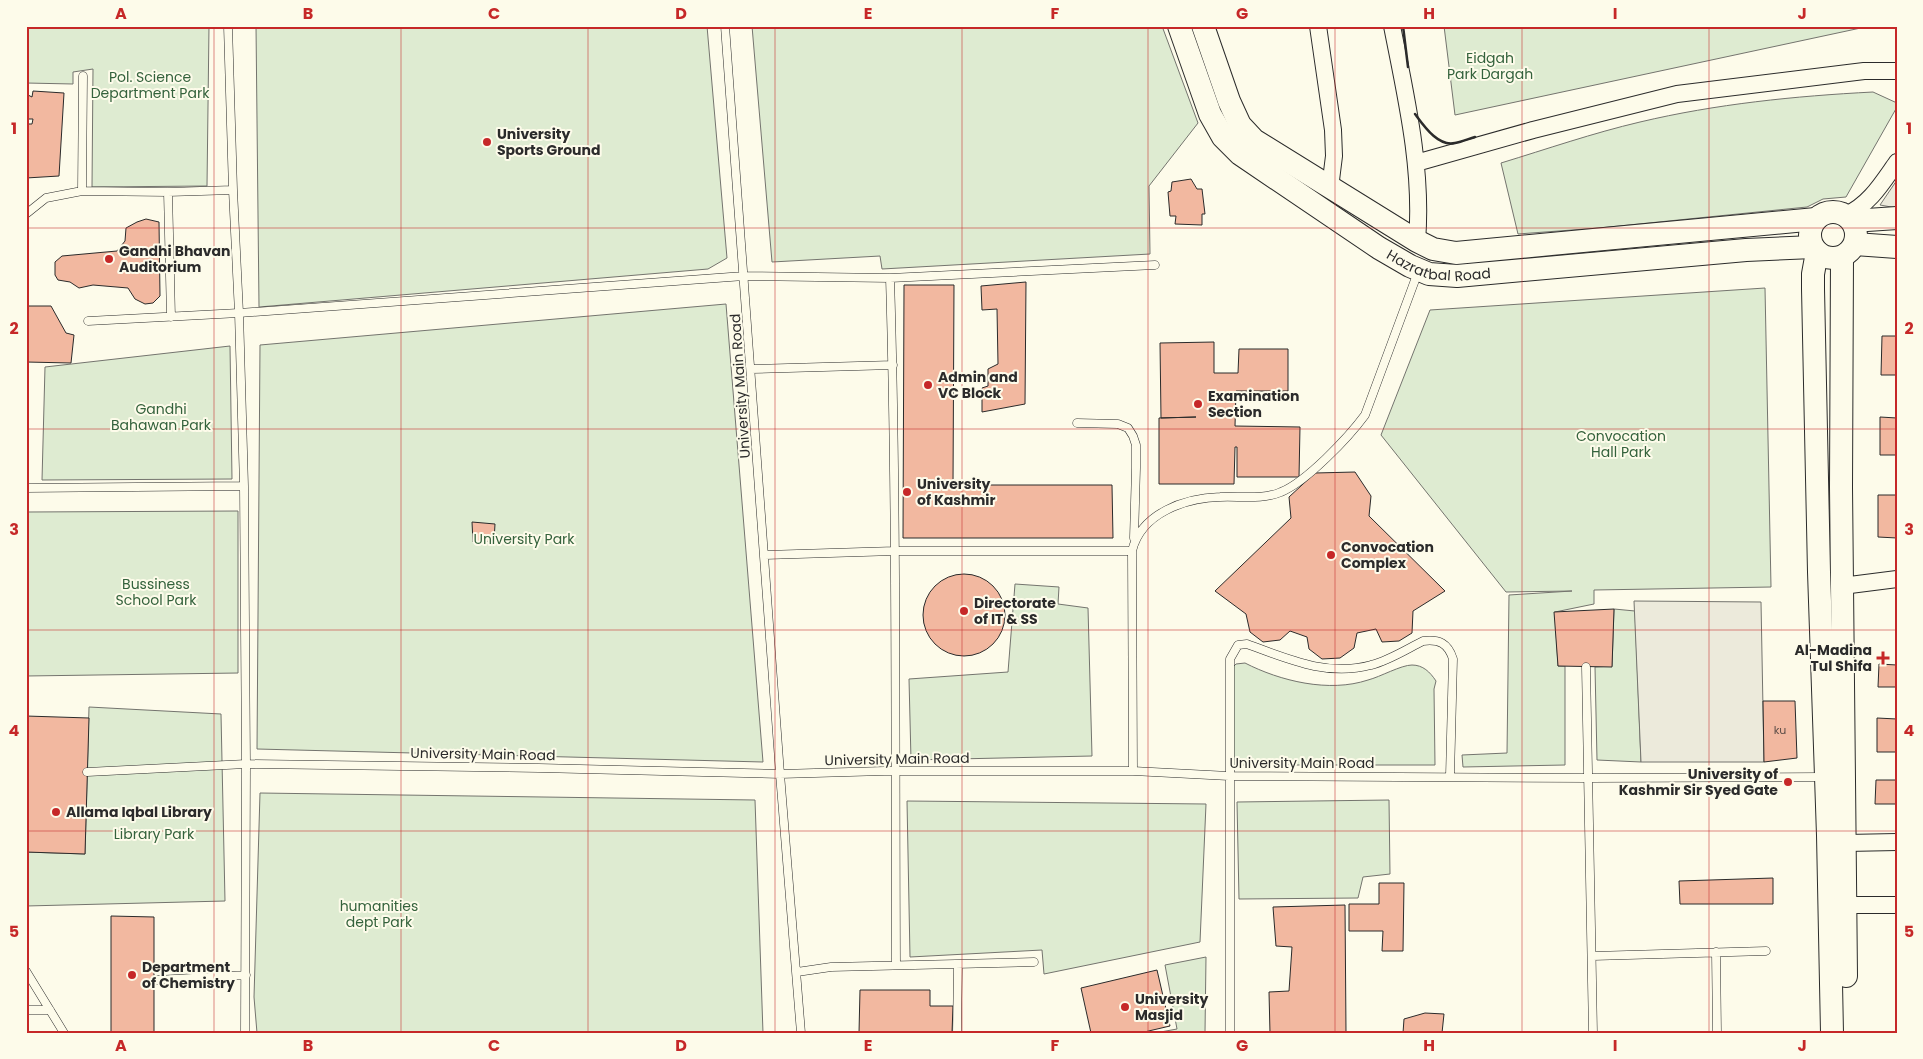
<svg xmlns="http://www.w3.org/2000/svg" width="1923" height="1059" font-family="Poppins,sans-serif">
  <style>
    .green { fill: #deebd1; stroke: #74746e }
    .parking { fill: #eceadb; stroke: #74746e }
    .building { fill: #f2b8a0; stroke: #2b2b2b }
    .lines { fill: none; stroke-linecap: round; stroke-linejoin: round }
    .service-casing { stroke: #2b2b2b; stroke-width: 9 }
    .minor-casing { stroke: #2b2b2b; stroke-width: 18 }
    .secondary-casing { stroke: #2b2b2b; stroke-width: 24 }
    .service { stroke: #fdfbea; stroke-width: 8 }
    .minor { stroke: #fdfbea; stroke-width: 16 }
    .secondary { stroke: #fdfbea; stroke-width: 22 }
    .wall { stroke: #2b2b2b; stroke-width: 2.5 }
    .grid { fill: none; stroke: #c62828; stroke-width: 1; stroke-opacity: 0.55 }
    .poi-dot { fill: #c62828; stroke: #fdfbea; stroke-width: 2 }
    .labels { text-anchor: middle; stroke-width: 4; stroke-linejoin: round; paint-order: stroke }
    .number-label { font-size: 11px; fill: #5d4e48 }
    .park-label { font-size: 14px; fill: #34623c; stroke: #fdfbea }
    .poi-label { font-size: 14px; font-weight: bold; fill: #2b2b2b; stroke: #fdfbea; text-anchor: start }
    .street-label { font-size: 14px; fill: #2b2b2b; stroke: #fdfbea }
    .neatline { fill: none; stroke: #c62828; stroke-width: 2 }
    .grid-label { font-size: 16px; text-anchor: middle; font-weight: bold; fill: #c62828 }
  </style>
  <rect width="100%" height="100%" fill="#fdfbea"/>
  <path class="green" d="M26 26H209L207 186 92 187 93 69 73 72V84L26 83Z
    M256 26H707L727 258 708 269 259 307Z
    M752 26H1162L1198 123 1149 186 1150 254 882 269 880 256 772 262Z
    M1444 26H1870L1455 115Z
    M1873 92 1897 103V107L1846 197 1823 199 1807 207 1599 228 1518 234 1501 163C1547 149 1593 133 1640 122 1716 104 1795 96 1873 92Z
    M1765 288 1771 587 1594 590V604L1555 612 1558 666H1565V765L1463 767 1462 755 1507 753 1509 595 1572 591 1506 592 1381 435 1430 310Z
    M726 304 763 762 257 749 260 345Z
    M230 346 232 479 42 480 45 367Z
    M238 511V673L26 676V512Z
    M1015 584 1059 587 1058 604 1088 608 1092 756 911 760 909 679 1008 672Z
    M1614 609 1635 611 1641 762 1597 760 1595 667 1612 666Z
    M1245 663C1280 681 1329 693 1368 680 1380 677 1401 665 1412 665 1423 665 1430 672 1436 681L1434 689 1435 765H1233V667L1236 664Z
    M89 707 221 714 225 901 26 906V852L85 854Z
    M260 793 755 800 763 1033H257L254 997Z
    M1389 800 1390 874 1363 877 1358 898 1239 899 1237 802Z
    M907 801 1206 804 1200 942 1044 974 1042 950 910 957Z
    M1206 957 1205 1033H1155L1177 1029 1165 965Z"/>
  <path class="parking" d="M1897 180V208L1880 205Z
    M1634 601 1761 602 1764 762H1641Z"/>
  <path class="building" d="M33 91 64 93 59 176 26 178V124H32L33 119H26V94L32 97Z
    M1191 179 1197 189H1202L1205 214H1202V225L1175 224 1176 216H1170L1168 192 1171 191 1172 182Z
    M146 219 159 222 160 296 153 303 145 304 135 299 128 288 93 285 79 288 70 282 58 280 55 275V262L62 256 117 251 125 241 126 228 137 222Z
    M1026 282 1025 404 982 412V388L988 386V369L998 364 997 309 982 310 981 286Z
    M904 285H954L953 485H1112L1113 538H903Z
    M26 306H51L66 333 74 335 71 363 26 362Z
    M1882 336H1897V375H1881Z
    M1214 342V373H1238L1239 349H1288V391H1236L1235 426 1300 427 1299 477H1237V447H1235L1234 484H1159V418L1196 417 1161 418 1160 343Z
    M1880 417 1897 418V455H1880Z
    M1355 472 1371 496 1369 516 1445 591 1413 611 1412 633 1399 641 1382 642 1376 629 1357 633 1354 648 1340 658 1322 659 1309 649 1307 637 1290 631 1280 640 1263 642 1250 632 1246 614 1215 591 1291 518 1289 497 1315 473Z
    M1878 495H1897V538L1878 537Z
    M472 522 495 524 494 541 473 542Z
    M923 615a41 41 0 1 1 82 0a41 41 0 1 1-82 0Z
    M1614 609 1612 667 1558 666 1554 612Z
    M1879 664 1897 665V687H1878Z
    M1763 701H1795L1797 758 1764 762Z
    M26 716 89 718 85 854 26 852Z
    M1877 718 1897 719V752H1877Z
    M1876 780H1897V804H1875Z
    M1773 878V904H1680L1679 881Z
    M1379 883H1404L1403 951H1382L1383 931H1349V904H1379Z
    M1345 905 1346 1033H1270L1269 992 1289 991 1292 947 1276 946 1273 907Z
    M111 916 154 917V1033H111Z
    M1157 970 1170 1026 1140 1033H1091L1081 988Z
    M860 990H930V1006H953L952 1033H859Z
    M1425 1013 1444 1014 1442 1033H1403L1404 1019Z"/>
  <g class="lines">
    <g class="service-casing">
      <path id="service" d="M228 26 233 190 239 313 244 486 246 764 245 1033
        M725 26 780 774 801 1033
        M82 191 83 76
        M168 192 171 317
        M26 214 46 198 82 191 168 192 233 190
        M890 278C897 507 895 736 896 965
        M88 321 239 313 744 276 890 278 1155 265
        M751 369 893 365
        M1077 423 1118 424 1128 428 1133 436 1136 445V468L1134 538
        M26 488 244 486
        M765 555 895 551H1132
        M1586 667 1593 1033
        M1133 771 1132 551C1141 513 1185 498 1220 497 1239 496 1263 500 1281 492 1306 482 1348 438 1365 415L1418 272
        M87 772 246 764 539 768 780 774 884 771H1133L1229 776 1589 778 1823 777
        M1716 952 1717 1033
        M1593 956 1766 951
        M26 971 64 1033
        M797 972 831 967 1034 962
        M157 980 246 975
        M26 1010H50
        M957 1033 958 965
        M1230 1033V659L1238 645 1247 644C1288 659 1327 677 1371 665 1388 661 1407 649 1423 641 1439 639 1448 643 1453 659L1450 776"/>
    </g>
    <g class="minor-casing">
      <path id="minor" d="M1318 26 1333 130 1334 156 1330 188
        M1392 26C1406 97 1423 169 1417 241
        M1416 163 1533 130 1677 94 1864 71H1897
        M1846 215C1870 204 1882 183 1897 162
        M1842 586 1897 579
        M1846 843 1897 842
        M1846 905H1897"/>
    </g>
    <g class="secondary-casing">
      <g id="secondary">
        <path id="s1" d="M1179 26 1210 114 1223 137 1240 154 1379 248 1410 266 1429 274 1457 276 1746 250 1813 247"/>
        <path d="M1203 26 1229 101 1240 125 1254 140 1417 241 1433 249 1456 253 1816 219"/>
        <circle cx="1833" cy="235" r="23"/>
        <path d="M1852 221 1897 218"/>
        <path d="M1855 244 1897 247"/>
        <path d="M1817 252 1813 274V289L1819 572 1828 835 1832 1033"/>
        <path d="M1842 257 1841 487 1846 976"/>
      </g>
    </g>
    <use href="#service" class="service"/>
    <use href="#minor" class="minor"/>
    <use href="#secondary" class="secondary"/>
    <path class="wall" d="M1403 26 1408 67
      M1415 114C1424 126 1438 147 1455 143 1462 142 1468 139 1475 137"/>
  </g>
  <path class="grid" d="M214 26V1033M401 26V1033M588 26V1033M775 26V1033M962 26V1033M1148 26V1033M1335 26V1033M1522 26V1033M1709 26V1033M26 228H1897M26 429H1897M26 630H1897M26 831H1897"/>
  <g class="poi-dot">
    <circle cx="487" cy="142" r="5"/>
    <circle cx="109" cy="259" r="5"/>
    <circle cx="928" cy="385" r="5"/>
    <circle cx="1198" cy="404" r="5"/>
    <circle cx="907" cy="492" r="5"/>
    <circle cx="1331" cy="555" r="5"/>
    <circle cx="964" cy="611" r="5"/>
    <path d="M1880.5 650.5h5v5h5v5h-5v5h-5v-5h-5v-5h5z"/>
    <circle cx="1788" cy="782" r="5"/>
    <circle cx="56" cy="812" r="5"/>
    <circle cx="132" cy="975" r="5"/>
    <circle cx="1125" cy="1007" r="5"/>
  </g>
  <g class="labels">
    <g class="number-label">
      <text x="1780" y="734">ku</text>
    </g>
    <g class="park-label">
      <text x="1490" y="63">Eidgah<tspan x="1490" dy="16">Park Dargah</tspan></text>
      <text x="150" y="82">Pol. Science<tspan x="150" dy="16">Department Park</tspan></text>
      <text x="161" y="414">Gandhi<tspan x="161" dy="16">Bahawan Park</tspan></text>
      <text x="1621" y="441">Convocation<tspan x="1621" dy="16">Hall Park</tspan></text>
      <text x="524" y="544">University Park</text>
      <text x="156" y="589">Bussiness<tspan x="156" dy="16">School Park</tspan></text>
      <text x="154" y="839">Library Park</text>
      <text x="379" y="911">humanities<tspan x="379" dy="16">dept Park</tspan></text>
    </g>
    <g class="poi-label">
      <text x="497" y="139">University<tspan x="497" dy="16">Sports Ground</tspan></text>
      <text x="119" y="256">Gandhi Bhavan<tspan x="119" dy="16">Auditorium</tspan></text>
      <text x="938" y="382">Admin and<tspan x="938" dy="16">VC Block</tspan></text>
      <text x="1208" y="401">Examination<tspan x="1208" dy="16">Section</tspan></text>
      <text x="917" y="489">University<tspan x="917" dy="16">of Kashmir</tspan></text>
      <text x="1341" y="552">Convocation<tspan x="1341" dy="16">Complex</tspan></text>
      <text x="974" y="608">Directorate<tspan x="974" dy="16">of IT &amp; SS</tspan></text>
      <text x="1872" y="655" text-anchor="end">Al-Madina<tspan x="1872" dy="16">Tul Shifa</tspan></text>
      <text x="1778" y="779" text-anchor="end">University of<tspan x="1778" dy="16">Kashmir Sir Syed Gate</tspan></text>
      <text x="66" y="817">Allama Iqbal Library</text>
      <text x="142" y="972">Department<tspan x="142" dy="16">of Chemistry</tspan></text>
      <text x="1135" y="1004">University<tspan x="1135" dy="16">Masjid</tspan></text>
    </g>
    <g class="street-label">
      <text dy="5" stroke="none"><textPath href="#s1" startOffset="376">Hazratbal Road</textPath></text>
      <text transform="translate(740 386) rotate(-94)" y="5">University Main Road</text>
      <text transform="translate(483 754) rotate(1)" y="5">University Main Road</text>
      <text transform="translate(897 759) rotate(-1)" y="5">University Main Road</text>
      <text x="1302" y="768">University Main Road</text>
    </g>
  </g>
  <rect width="1923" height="1059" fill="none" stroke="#fdfbea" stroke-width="55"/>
  <rect x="28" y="28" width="1868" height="1004" class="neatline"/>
  <g class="grid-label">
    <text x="121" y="19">A</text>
    <text x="308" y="19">B</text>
    <text x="494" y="19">C</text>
    <text x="681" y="19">D</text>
    <text x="868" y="19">E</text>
    <text x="1055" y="19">F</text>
    <text x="1242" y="19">G</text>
    <text x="1429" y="19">H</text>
    <text x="1615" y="19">I</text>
    <text x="1802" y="19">J</text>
    <text x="14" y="134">1</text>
    <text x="1909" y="134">1</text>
    <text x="14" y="334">2</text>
    <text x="1909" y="334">2</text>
    <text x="14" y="535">3</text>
    <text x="1909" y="535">3</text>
    <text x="14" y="736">4</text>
    <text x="1909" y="736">4</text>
    <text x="14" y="937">5</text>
    <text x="1909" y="937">5</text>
    <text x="121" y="1051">A</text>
    <text x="308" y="1051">B</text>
    <text x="494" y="1051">C</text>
    <text x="681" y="1051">D</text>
    <text x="868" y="1051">E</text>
    <text x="1055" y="1051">F</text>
    <text x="1242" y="1051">G</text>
    <text x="1429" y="1051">H</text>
    <text x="1615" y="1051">I</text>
    <text x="1802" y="1051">J</text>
  </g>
</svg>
